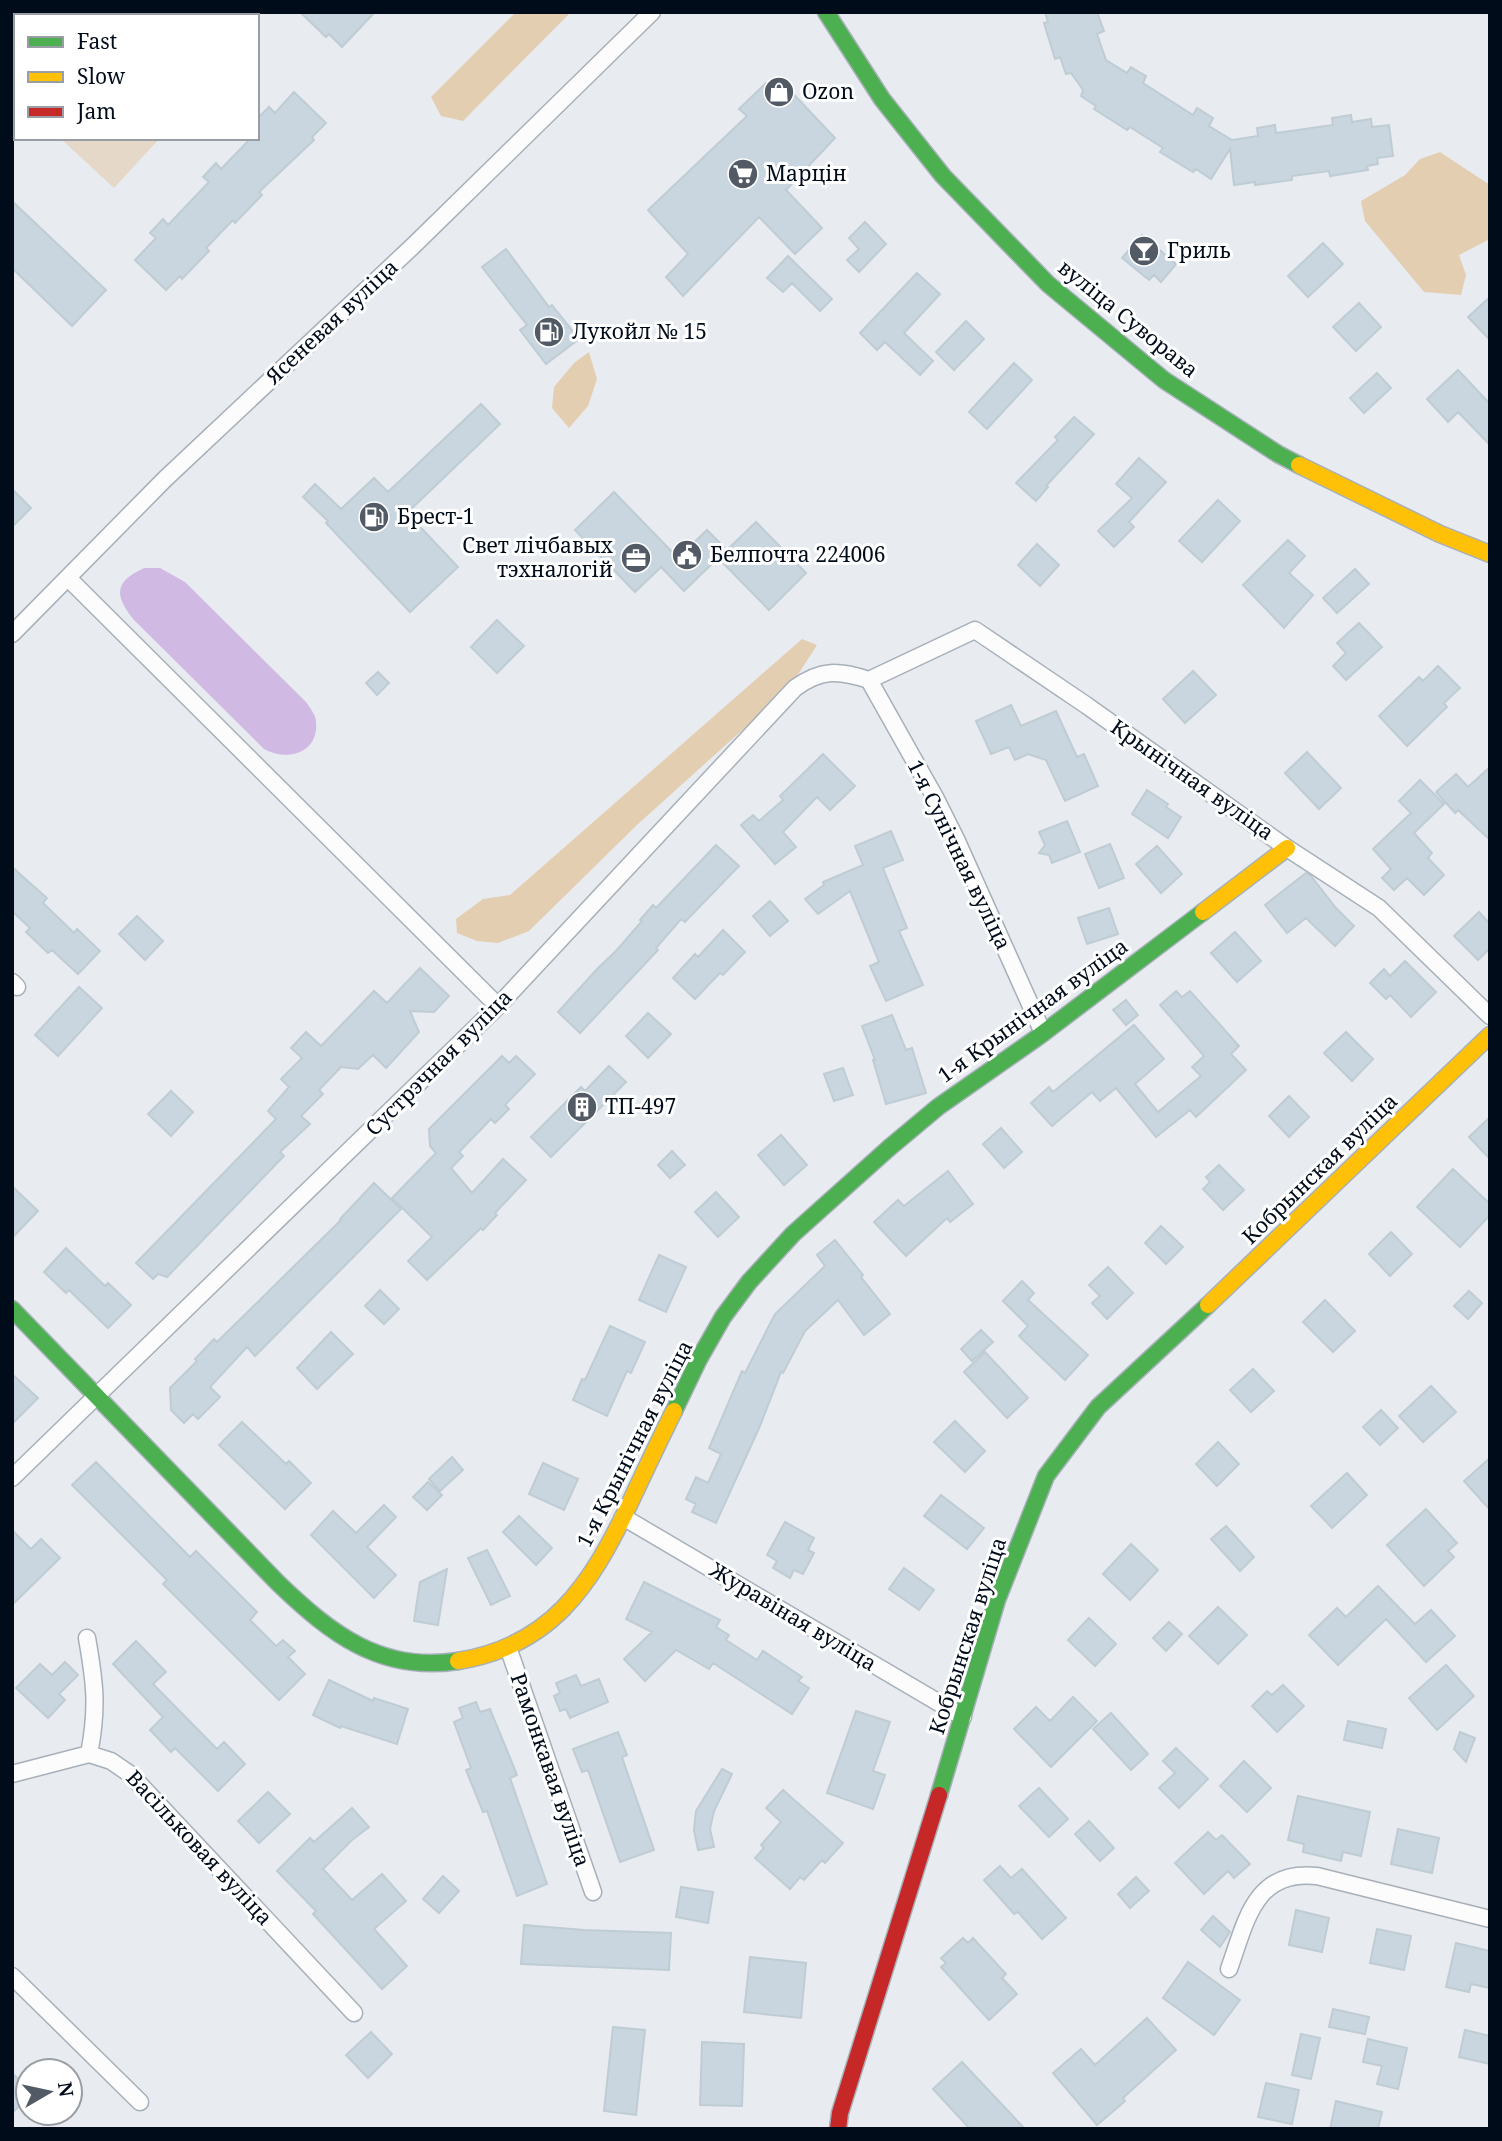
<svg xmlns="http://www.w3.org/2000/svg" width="1502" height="2141" font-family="'Noto Serif',serif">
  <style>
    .green { fill: #e5d8c8 }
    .forest { fill: #e4ceb2 }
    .water { fill: #d0b9e2 }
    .building { fill: #c9d6df; stroke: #bfccd4; stroke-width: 2 }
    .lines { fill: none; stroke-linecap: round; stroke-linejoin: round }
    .street-casing { stroke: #a7b0b9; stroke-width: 19 }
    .fast-casing { stroke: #a7b0b9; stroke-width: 19 }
    .slow-casing { stroke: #a7b0b9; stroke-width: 19 }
    .jam-casing { stroke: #a7b0b9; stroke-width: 19 }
    .street { stroke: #fcfcfd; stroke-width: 16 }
    .fast { stroke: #4caf50; stroke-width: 16 }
    .slow { stroke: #ffc107; stroke-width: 16 }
    .jam { stroke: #c62828; stroke-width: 16 }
    .labels { text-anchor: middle; stroke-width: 6; stroke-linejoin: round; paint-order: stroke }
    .poi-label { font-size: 21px; fill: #010c1b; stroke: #fff; text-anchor: start }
    .street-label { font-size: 21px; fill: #010c1b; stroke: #fff }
  </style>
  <rect width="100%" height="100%" fill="#e8ecf1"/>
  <path class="green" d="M60 138H160L114 188Z"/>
  <path class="forest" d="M516 12H571L463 121 441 116 431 97Z
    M1440 152 1490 185V239L1459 255 1466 275 1461 295 1424 292 1365 221 1361 201 1405 175 1420 159Z
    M589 352 597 379 588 406 569 428 552 408 554 387 574 363Z
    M802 639 817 645 790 687 637 825 529 931 498 943 477 941 457 933 456 919 483 899 510 895Z"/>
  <path class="water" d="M144 568H160L185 582 306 702C310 708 316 715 316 722 319 753 287 762 264 749L134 620C114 595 114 582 144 568Z"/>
  <path class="building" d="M300 12H375L342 47 329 34 326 37Z
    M1045 12H1097L1104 31 1097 34 1106 60 1127 73 1131 67 1139 72 1146 76 1143 83 1193 115 1197 108 1213 118 1209 126 1232 140 1258 136 1257 128 1275 125 1276 133 1333 125 1332 118 1351 115 1352 122 1371 119 1372 127 1389 125 1393 156 1377 158 1378 164 1367 166 1368 170 1330 176 1329 171 1292 176V180L1255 185V182L1234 185 1230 149 1211 179 1196 169 1193 172 1160 152 1163 148 1130 127 1127 130 1094 109 1096 106 1081 96 1083 90 1071 73 1066 74 1060 57 1055 59 1044 23 1048 22Z
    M766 83 774 91 783 83 835 138 786 190 822 228 795 254 759 217 683 296 666 277 688 254 648 210 747 116 739 109Z
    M294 92 326 123 312 137 314 140 259 192 262 195 235 223 233 220 206 248 209 251 182 279 180 276 166 290 135 260 156 238 150 233 163 219 168 225 209 182 203 177 216 163 221 169 251 138H257V119L269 107 275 113Z
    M12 201 106 290 72 326 12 268Z
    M865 222 886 244 859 272 847 260 859 249 849 238Z
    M1142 235 1176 264 1161 282 1154 275 1149 280 1122 258Z
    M1323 243 1343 264 1308 297 1288 276Z
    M506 249 549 307 552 305 579 339 546 364 520 330 527 325 482 267Z
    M788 256 832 299 820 311 792 283 783 292 767 278Z
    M917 273 940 294 904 333 933 361 920 375 885 342 877 350 860 333Z
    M1490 297V340L1468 317Z
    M1359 303 1381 327 1356 351 1333 327Z
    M966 321 984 339 954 370 936 352Z
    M1014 363 1032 380 987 429 969 412Z
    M1458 370 1490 404V445L1458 412 1448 422 1427 399Z
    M1377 373 1391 388 1364 413 1350 398Z
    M481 404 500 424 407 513 458 567 410 612 326 523 328 521 303 497 315 484 341 509 374 478 388 492Z
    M1074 417 1094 434 1046 486 1048 487 1036 501 1016 483 1058 440 1055 437Z
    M1139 458 1166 482 1129 522 1134 527 1114 547 1098 531 1132 498 1116 484Z
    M12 489 31 508 12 527Z
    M614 492 678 558 707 530 727 550 756 522 806 573 769 610 718 558 684 591 661 567 635 592 575 530Z
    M1218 500 1240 521 1202 562 1179 541Z
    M1288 540 1305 556 1289 573 1313 595 1284 628 1243 585Z
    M1037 544 1059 565 1040 586 1018 565Z
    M1355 569 1369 584 1337 613 1323 598Z
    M497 620 524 646 497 673 471 647Z
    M1359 623 1382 647 1346 680 1333 666 1346 653 1337 643Z
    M1438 666 1460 688 1444 703 1447 707 1407 746 1379 716 1419 677 1423 681Z
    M1193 671 1216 695 1185 723 1163 699Z
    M378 672 389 683 377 695 366 683Z
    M1011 705 1021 726 1056 711 1077 757 1084 754 1098 786 1065 801 1046 760 1028 754 1015 760 1009 747 991 754 976 721Z
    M1307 752 1341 788 1319 809 1285 773Z
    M823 754 855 786 830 810 817 797 783 832 796 847 775 864 741 825 753 815 759 821 783 800 780 796Z
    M1490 767V840L1458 810 1455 813 1436 792 1456 774 1468 787Z
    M1420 780 1444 804 1414 833 1432 853 1428 858 1444 875 1424 895 1407 878 1394 890 1382 878 1391 869 1373 849 1411 813 1399 801Z
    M1147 790 1168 804 1166 807 1181 817 1168 838 1132 814Z
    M1067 821 1080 852 1052 863 1049 855 1039 853 1045 845 1039 832Z
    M891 831 903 860 883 868 907 928 899 931 923 985 886 1001 870 966 879 962 850 891 818 914 805 899 824 885 823 882 863 865 855 846Z
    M1110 844 1124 878 1099 888 1085 854Z
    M716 845 739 866 685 922 681 919 656 948 658 950 580 1033 558 1012 598 968 616 951 642 921 640 920 653 905 656 908Z
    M1157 846 1182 874 1161 893 1136 864Z
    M12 867 47 898 43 903 74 933 77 929 100 951 78 974 52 950 48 953 26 932 30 928 12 911Z
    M1306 873 1311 876 1336 908 1354 926 1335 946 1306 918 1287 933 1265 905Z
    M770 901 788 921 770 936 753 916Z
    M1109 908 1118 934 1087 944 1078 918Z
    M1479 912 1490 924V948L1478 960 1454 936Z
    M137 916 163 941 145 960 119 934Z
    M723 930 745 952 723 975 720 973 695 999 673 978 695 954 698 957Z
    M1235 932 1261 961 1237 982 1211 953Z
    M1405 961 1436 992 1411 1017 1390 995 1386 999 1370 983 1384 969 1390 976Z
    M420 968 449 996 434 1012 410 1011 419 1032 386 1068 373 1055 358 1069 341 1067 319 1090 323 1094 301 1116 310 1124 280 1152 284 1156 167 1277 158 1274 153 1279 136 1263 276 1119 268 1111 289 1087 281 1079 302 1058 291 1048 306 1032 321 1046 374 991 387 1003Z
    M79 987 102 1008 58 1056 35 1035Z
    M1176 991 1182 997 1190 991 1239 1046 1231 1054 1246 1070 1196 1117 1190 1110 1156 1137 1116 1088 1100 1101 1092 1092 1052 1126 1031 1103 1049 1087 1053 1092 1134 1025 1164 1059 1135 1084 1158 1112 1201 1076 1192 1067 1204 1056 1160 1005Z
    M1126 1000 1138 1015 1126 1025 1113 1010Z
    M648 1013 671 1034 648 1058 626 1036Z
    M892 1015 906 1050 912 1048 926 1093 886 1104 873 1060H875L862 1026Z
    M1346 1032 1373 1059 1352 1081 1324 1053Z
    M502 1056 509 1063 516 1056 535 1074 505 1105 509 1109 495 1123 491 1119 459 1152 463 1156 451 1168 472 1193 503 1159 526 1180 495 1213 497 1215 483 1230 481 1228 427 1280 408 1261 432 1237 392 1198 436 1153 430 1146 429 1129Z
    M609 1066 626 1082 551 1157 531 1137 581 1087 585 1091Z
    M843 1068 853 1095 834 1101 824 1074Z
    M171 1091 193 1112 171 1136 148 1114Z
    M1289 1096 1309 1117 1289 1137 1269 1116Z
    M1490 1117V1159L1469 1137Z
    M1001 1128 1022 1152 1004 1168 983 1144Z
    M781 1135 807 1165 784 1185 758 1155Z
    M672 1151 685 1165 670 1178 658 1165Z
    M1219 1165 1244 1190 1223 1210 1203 1189 1210 1182 1206 1177Z
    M1453 1169 1490 1204V1215L1460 1247 1417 1207Z
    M948 1171 973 1204 950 1222 947 1218 906 1256 874 1222 898 1200 904 1206Z
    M374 1183 401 1209 255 1356 247 1347 210 1387 220 1397 198 1419 193 1414 184 1423 171 1410 170 1388 197 1361 195 1359 214 1339 217 1342 341 1220 340 1219Z
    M12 1186 38 1211 12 1238Z
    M716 1192 739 1217 718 1237 695 1212Z
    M1161 1226 1183 1247 1166 1264 1145 1243Z
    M1391 1232 1412 1254 1390 1276 1369 1254Z
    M835 1240 863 1275 861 1277 890 1314 864 1335 838 1300 805 1331 783 1373 781 1372 760 1426 716 1523 692 1512 696 1504 686 1499 696 1477 708 1483 721 1454 709 1448 742 1371 745 1373 775 1314 825 1266 817 1255Z
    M66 1248 105 1286 108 1283 131 1305 108 1328 69 1290 66 1293 44 1272Z
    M659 1255 686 1267 666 1312 639 1300Z
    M1108 1267 1133 1293 1107 1319 1092 1303 1100 1296 1089 1285Z
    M1022 1281 1034 1293 1028 1300 1088 1355 1065 1380 1019 1336 1028 1326 1003 1301Z
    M380 1290 399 1309 384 1324 365 1306Z
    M1469 1291 1482 1303 1468 1319 1454 1306Z
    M1325 1300 1355 1331 1333 1352 1303 1322Z
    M610 1326 645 1342 631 1373 627 1371 607 1416 573 1400 582 1379 585 1380Z
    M981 1330 993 1342 972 1361 961 1349Z
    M331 1332 353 1354 317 1389 297 1368Z
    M985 1352 1028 1398 1007 1418 964 1372Z
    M1253 1369 1274 1391 1251 1412 1230 1390Z
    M12 1374 38 1398 12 1424Z
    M1431 1386 1456 1412 1423 1442 1399 1416Z
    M1381 1410 1398 1428 1380 1445 1363 1427Z
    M955 1421 985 1451 965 1472 934 1442Z
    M242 1422 286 1464 289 1461 311 1483 285 1509 219 1445Z
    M1218 1442 1239 1464 1217 1486 1196 1464Z
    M452 1457 463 1470 440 1491 429 1479Z
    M1490 1458V1510L1464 1481Z
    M96 1462 190 1557 196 1551 257 1612 250 1620 276 1646 283 1640 295 1651 288 1657 305 1674 279 1700 163 1584 167 1580 72 1485Z
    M543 1463 578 1479 564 1510 529 1494Z
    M1347 1473 1367 1495 1332 1528 1311 1506Z
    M428 1482 442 1495 427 1510 413 1497Z
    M941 1495 984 1528 967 1549 924 1516Z
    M384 1505 396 1517 367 1547 396 1575 374 1598 311 1535 333 1511 356 1533Z
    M1426 1509 1457 1543 1448 1551 1454 1557 1424 1586 1387 1545Z
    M519 1516 552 1548 536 1565 503 1532Z
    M785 1522 814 1538 808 1550 814 1553 803 1574 794 1570 790 1578 773 1568 777 1561 767 1555Z
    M1226 1526 1254 1557 1240 1571 1211 1539Z
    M12 1530 31 1549 41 1539 60 1558 12 1605Z
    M1131 1544 1158 1570 1130 1600 1103 1574Z
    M487 1550 510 1596 491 1605 468 1558Z
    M904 1568 934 1590 919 1610 889 1589Z
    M447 1569 438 1625 414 1621 420 1582Z
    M644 1582 720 1620 716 1627 729 1635 726 1640 757 1660 763 1651 802 1677 798 1681 809 1688 792 1714 713 1663 709 1669 676 1650 645 1681 624 1659 652 1632 626 1619Z
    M1378 1586 1415 1624 1431 1610 1455 1636 1426 1662 1386 1619 1338 1665 1309 1635 1337 1608 1346 1617Z
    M1218 1607 1247 1635 1218 1664 1189 1636Z
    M1089 1618 1116 1644 1095 1666 1068 1640Z
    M1169 1622 1182 1634 1166 1651 1153 1638Z
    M136 1641 166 1672 153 1684 217 1749 224 1742 245 1764 218 1791 175 1748 171 1752 150 1730 163 1717 113 1664Z
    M65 1662 78 1675 59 1694 65 1700 48 1718 16 1688 40 1664 52 1675Z
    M1446 1665 1474 1696 1437 1730 1409 1698Z
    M576 1675 581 1686 599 1679 608 1702 570 1718 566 1709 560 1711 554 1696 560 1693 556 1683Z
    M329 1680 373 1701 374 1698 408 1709 397 1744 341 1726 340 1728 313 1715Z
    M1283 1685 1304 1706 1277 1732 1252 1706 1267 1691 1272 1695Z
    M1073 1697 1097 1721 1051 1767 1014 1729 1036 1707 1050 1721Z
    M476 1702 480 1712 490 1709 517 1775 510 1778 547 1884 517 1896 487 1811 483 1812 466 1770 471 1768 454 1722 463 1718 459 1708Z
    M856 1711 890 1722 873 1771 885 1775 873 1809 827 1793Z
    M1111 1713 1148 1754 1131 1770 1093 1729Z
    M1348 1721 1386 1729 1382 1748 1344 1740Z
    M618 1732 627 1755 622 1757 654 1850 620 1862 588 1770 582 1772 573 1749Z
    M1460 1732 1475 1738 1466 1762 1454 1749Z
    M1176 1748 1208 1779 1179 1808 1159 1788 1175 1773 1163 1761Z
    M1244 1761 1271 1788 1247 1812 1220 1786Z
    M722 1769 732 1774 714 1811 710 1829 714 1847 698 1850 694 1830 696 1811Z
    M1039 1788 1068 1819 1049 1837 1019 1806Z
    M783 1790 843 1843 825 1863 822 1860 804 1880 800 1877 790 1889 755 1858 764 1848 761 1845 781 1822 766 1808Z
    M268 1792 290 1814 259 1843 238 1821Z
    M1298 1796 1370 1812 1361 1856 1343 1852 1341 1861 1303 1852 1304 1844 1288 1840Z
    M352 1808 369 1827 352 1840 323 1869 352 1900 382 1874 406 1901 374 1929 407 1966 382 1989 313 1914 316 1911 277 1871 310 1838 314 1842Z
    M1089 1821 1114 1848 1100 1861 1075 1834Z
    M1398 1829 1439 1838 1432 1873 1391 1864Z
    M1208 1832 1216 1840 1222 1835 1250 1864 1234 1878 1228 1871 1204 1894 1175 1863Z
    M1000 1866 1011 1878 1022 1869 1066 1918 1042 1939 1018 1912 1014 1914 984 1880Z
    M443 1876 459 1891 439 1913 423 1899Z
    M1136 1877 1149 1891 1130 1908 1118 1894Z
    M681 1887 713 1892 708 1923 676 1917Z
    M1296 1910 1329 1918 1322 1952 1289 1945Z
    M1213 1916 1230 1932 1220 1947 1201 1930Z
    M524 1925 584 1930 671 1933 669 1970 521 1964Z
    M1377 1929 1411 1936 1404 1970 1370 1963Z
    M963 1938 968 1943 973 1938 1006 1974 1002 1978 1017 1994 989 2020 941 1967 946 1963 941 1958Z
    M1456 1943 1490 1951V1988L1471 1984 1469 1992 1446 1987Z
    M750 1957 806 1963 801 2018 744 2012Z
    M1188 1962 1240 2000 1214 2035 1163 1998Z
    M1333 2009 1369 2017 1365 2034 1329 2027Z
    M1147 2018 1176 2050 1123 2098 1125 2101 1097 2125 1053 2073 1081 2049 1095 2065Z
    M613 2027 645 2030 636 2115 604 2111Z
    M1465 2030 1490 2036V2064L1459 2057Z
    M371 2032 392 2054 368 2078 346 2055Z
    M1301 2034 1320 2038 1311 2079 1292 2075Z
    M1368 2039 1407 2048 1398 2089 1377 2084 1382 2066 1363 2062Z
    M702 2042 744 2044 742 2106 700 2105Z
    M962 2062 1025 2129H970L933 2089Z
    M12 2073 28 2089V2098L12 2113Z
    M1266 2083 1299 2090 1292 2124 1258 2117Z
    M1336 2101 1382 2112 1378 2129H1330Z"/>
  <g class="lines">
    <g class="street-casing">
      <path id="street" d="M68 578 498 1006
        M12 634 165 479 414 245 652 12
        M869 680 975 630 1086 705 1287 848 1379 908 1490 1016
        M869 680 936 799 956 839 1043 1033
        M12 982 17 987
        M12 1478 498 1006 795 688C821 669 839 670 869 680
        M623 1517 963 1717
        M87 1638C95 1683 98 1708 89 1754
        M508 1647 593 1892
        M12 1774 89 1754 111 1761 130 1774 354 2013
        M1229 1969C1246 1922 1254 1869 1317 1876L1490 1919
        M12 1976 140 2102"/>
    </g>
    <g class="fast-casing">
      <path id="fast" d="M826 12 882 99 943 176 1048 284 1164 380 1278 454 1299 465
        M12 1309 278 1583C331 1634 381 1673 458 1661
        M674 1411 699 1359 723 1317 749 1282 793 1234 889 1148 938 1107 1038 1037 1203 912
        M939 1795 997 1600 1046 1476 1098 1407 1208 1305"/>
    </g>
    <g class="slow-casing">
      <path id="slow" d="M1299 465 1440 534 1490 554
        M1203 912 1287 848
        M1208 1305 1490 1035
        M458 1661C551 1646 590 1586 628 1507 643 1475 658 1443 674 1411"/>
    </g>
    <g class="jam-casing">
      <path id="jam" d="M838 2129 840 2113 939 1795"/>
    </g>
    <use href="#street" class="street"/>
    <use href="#fast" class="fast"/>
    <use href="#slow" class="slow"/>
    <use href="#jam" class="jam"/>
  </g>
  <defs>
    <g id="shop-disc" transform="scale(1.575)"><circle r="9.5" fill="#525a66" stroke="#fff"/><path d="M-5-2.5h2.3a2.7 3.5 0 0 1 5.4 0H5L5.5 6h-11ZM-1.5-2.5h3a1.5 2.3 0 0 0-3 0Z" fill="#fff"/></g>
    <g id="supermarket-disc" transform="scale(1.575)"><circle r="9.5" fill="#525a66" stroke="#fff"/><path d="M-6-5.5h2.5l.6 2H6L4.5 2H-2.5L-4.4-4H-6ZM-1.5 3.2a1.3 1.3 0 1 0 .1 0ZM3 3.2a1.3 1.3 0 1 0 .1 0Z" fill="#fff"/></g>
    <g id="bar-disc" transform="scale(1.575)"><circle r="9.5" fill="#525a66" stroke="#fff"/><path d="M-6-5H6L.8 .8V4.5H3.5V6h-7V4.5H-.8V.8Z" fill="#fff"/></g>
    <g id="fuel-disc" transform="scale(1.575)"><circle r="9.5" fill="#525a66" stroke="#fff"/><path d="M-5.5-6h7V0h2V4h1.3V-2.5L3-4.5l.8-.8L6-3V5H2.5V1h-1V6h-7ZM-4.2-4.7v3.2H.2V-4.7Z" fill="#fff"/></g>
    <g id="civic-disc" transform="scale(1.575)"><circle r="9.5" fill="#525a66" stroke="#fff"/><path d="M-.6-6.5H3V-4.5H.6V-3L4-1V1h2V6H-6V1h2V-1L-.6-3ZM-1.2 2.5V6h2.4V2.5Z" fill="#fff"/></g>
    <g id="office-disc" transform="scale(1.575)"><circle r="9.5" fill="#525a66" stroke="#fff"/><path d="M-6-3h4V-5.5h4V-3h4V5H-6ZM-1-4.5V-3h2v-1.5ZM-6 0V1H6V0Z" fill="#fff"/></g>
    <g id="building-disc" transform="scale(1.575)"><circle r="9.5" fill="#525a66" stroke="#fff"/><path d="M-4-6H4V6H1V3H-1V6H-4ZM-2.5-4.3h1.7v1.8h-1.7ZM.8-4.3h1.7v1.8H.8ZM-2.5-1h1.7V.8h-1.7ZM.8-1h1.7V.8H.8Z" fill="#fff"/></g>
  </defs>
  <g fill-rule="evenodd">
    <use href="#shop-disc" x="779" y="92"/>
    <use href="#supermarket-disc" x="743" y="174"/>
    <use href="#bar-disc" x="1144" y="251"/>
    <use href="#fuel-disc" x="549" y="332"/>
    <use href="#fuel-disc" x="374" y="517"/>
    <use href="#civic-disc" x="687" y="555"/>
    <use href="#office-disc" x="636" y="558"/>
    <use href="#building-disc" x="582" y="1107"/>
  </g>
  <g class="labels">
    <g class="poi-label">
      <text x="802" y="99">Ozon</text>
      <text x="766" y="181">Марцін</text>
      <text x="1167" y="258">Гриль</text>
      <text x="572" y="339">Лукойл № 15</text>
      <text x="397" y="524">Брест-1</text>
      <text x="613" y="553" text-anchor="end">Свет лічбавых<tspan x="613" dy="24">тэхналогій</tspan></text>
      <text x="710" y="562">Белпочта 224006</text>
      <text x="605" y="1114">ТП-497</text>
    </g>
    <g class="street-label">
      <text transform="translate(1128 319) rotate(39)" y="7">вуліца Суворава</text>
      <text transform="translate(332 322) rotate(-43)" y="7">Ясеневая вуліца</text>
      <text transform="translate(1192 780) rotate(35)" y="7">Крынічная вуліца</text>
      <text transform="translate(959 855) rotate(64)" y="7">1-я Сунічная вуліца</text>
      <text transform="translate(1033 1011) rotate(-36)" y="7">1-я Крынічная вуліца</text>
      <text transform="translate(439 1063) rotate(-45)" y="7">Сустрэчная вуліца</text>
      <text transform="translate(1320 1169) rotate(-44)" y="7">Кобрынская вуліца</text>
      <text transform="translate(635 1444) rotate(-63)" y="7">1-я Крынічная вуліца</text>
      <text transform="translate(793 1617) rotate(31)" y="7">Журавіная вуліца</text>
      <text transform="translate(968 1636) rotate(-72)" y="7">Кобрынская вуліца</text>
      <text transform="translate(550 1770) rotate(71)" y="7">Рамонкавая вуліца</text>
      <text transform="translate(199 1848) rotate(47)" y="7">Васільковая вуліца</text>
    </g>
  </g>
  <rect width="1502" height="2141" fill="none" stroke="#010c1b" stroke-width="28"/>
  <rect x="14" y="14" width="245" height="126" fill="#ffffff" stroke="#999ea4" stroke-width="2"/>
  <rect x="28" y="37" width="35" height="10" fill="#4caf50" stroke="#999ea4" stroke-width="2"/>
  <text x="77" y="49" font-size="21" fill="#010c1b">Fast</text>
  <rect x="28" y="72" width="35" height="10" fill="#ffc107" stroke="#999ea4" stroke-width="2"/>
  <text x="77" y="84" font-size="21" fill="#010c1b">Slow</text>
  <rect x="28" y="107" width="35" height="10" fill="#c62828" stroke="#999ea4" stroke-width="2"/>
  <text x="77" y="119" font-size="21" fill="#010c1b">Jam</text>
  <g transform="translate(49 2092) rotate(81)"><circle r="33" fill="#ffffff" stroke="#999ea4" stroke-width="2"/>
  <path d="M0-5L12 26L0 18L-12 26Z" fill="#525a66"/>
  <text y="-10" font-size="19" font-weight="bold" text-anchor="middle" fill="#010c1b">N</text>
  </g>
</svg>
